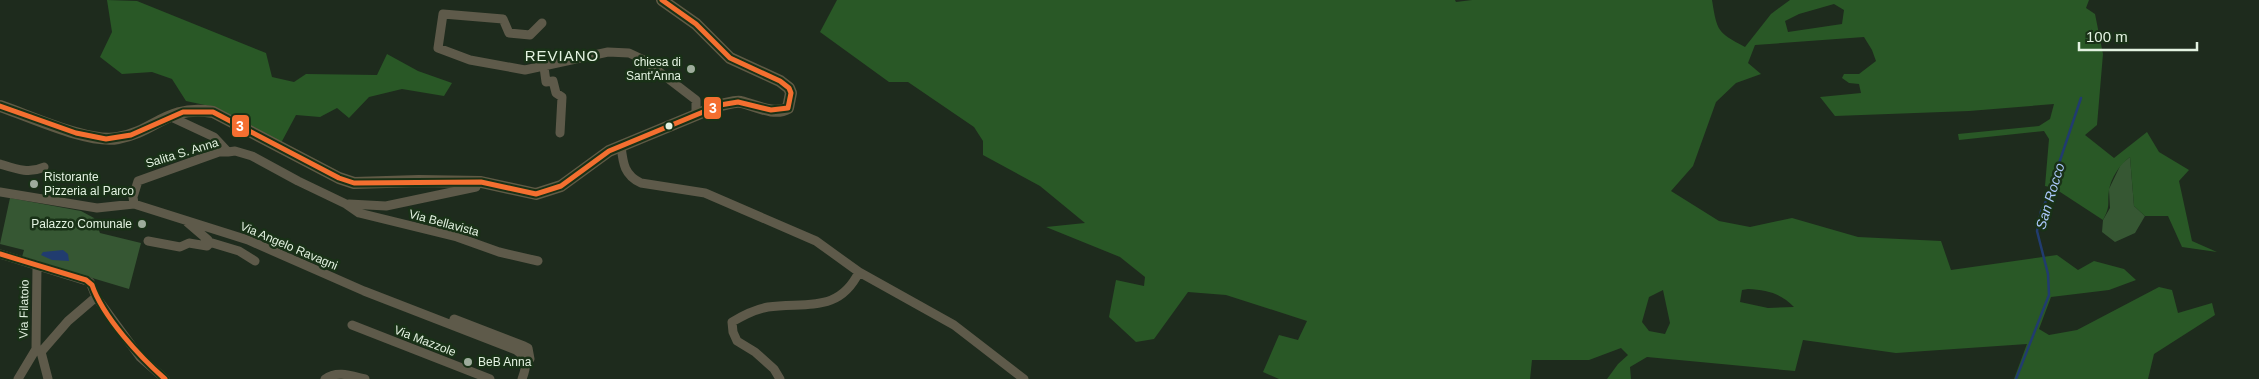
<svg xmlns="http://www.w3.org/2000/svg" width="2259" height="379" font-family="Arial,sans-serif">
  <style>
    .green { fill: #365733 }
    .forest { fill: #295826; fill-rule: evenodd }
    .water { fill: #213c6f }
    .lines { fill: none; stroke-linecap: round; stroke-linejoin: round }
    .stream { stroke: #213c6f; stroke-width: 2.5 }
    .street { stroke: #5e5a4a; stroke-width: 9 }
    .secondary { stroke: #605a45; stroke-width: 12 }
    .bus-1-casing { stroke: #193117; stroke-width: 9 }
    .bus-1 { stroke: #f46f30; stroke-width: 5 }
    .poi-dot { fill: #9eac9c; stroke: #193117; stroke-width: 2 }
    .bus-dot { fill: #e3f2e1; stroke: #193117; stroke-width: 2 }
    .labels { text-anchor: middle; stroke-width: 5; stroke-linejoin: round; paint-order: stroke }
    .poi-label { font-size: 12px; fill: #e3f2e1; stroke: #193117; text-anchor: end }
    .street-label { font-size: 12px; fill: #e3f2e1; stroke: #193117 }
    .water-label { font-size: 14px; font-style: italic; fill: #acc8fc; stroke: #193117 }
    .quarter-label { font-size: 15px; letter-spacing: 1px; fill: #e3f2e1; stroke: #193117 }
    .line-badge { stroke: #193117; stroke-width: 2 }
    .badge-label { font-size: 14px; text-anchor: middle; font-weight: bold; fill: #fff }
  </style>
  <rect width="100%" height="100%" fill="#1e2b1d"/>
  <path class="green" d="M2130 157 2134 206 2145 216 2135 233 2115 242 2102 232 2103 220 2110 208 2109 189 2121 164Z
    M10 198 81 211 94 218 100 233 141 243 129 289 22 257 24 250 0 244Z"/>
  <path class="forest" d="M107 0 137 1 266 53 272 77 294 82 306 74 377 75 387 54 418 71 452 83 444 96 402 89 369 97 349 118 337 108 320 117 296 115 281 143 214 107 186 101 172 79 152 72 122 74 100 57 112 32Z
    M837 0H1455L1456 2 1472 0H1712C1717 31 1717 32 1745 47L1771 14 1790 0H2089L2086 8 2095 14 2103 54 2097 125 2085 135 2114 158 2147 132 2159 152 2189 170 2179 181 2192 241 2217 252 2182 247 2168 216H2145L2134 206 2130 157C2120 164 2111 178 2109 190 2107 205 2111 205 2103 220L2054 188 2045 186 2049 139 2044 131 1959 140 1958 134 2039 126 2050 119 2054 104 1969 111 1835 116 1820 97 1861 93 1859 84 1849 83 1842 78 1844 74H1859L1876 61 1872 50 1864 37 1755 45 1748 63 1761 74 1736 83 1716 102 1693 166 1671 191 1719 221 1750 227 1792 218 1858 237 1941 241 1951 270 2057 255 2078 270 2094 261 2124 269 2136 280 2109 290 2051 297 2039 329 2049 335 2077 330 2159 287 2172 290 2178 313 2212 303 2215 315 2154 354 2148 379H2014L2027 344 1896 353 1803 340 1795 371 1647 357 1630 367 1631 379H1607L1618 364 1628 355 1621 348 1589 360H1532L1530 379H1279L1263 372 1279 335 1298 340 1307 321 1226 295 1188 292 1154 339 1136 342 1109 317 1116 280 1144 286 1145 277 1120 257 1046 227 1085 223 1040 186 983 155V141L974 127 908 82H889L820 32ZM1834 4 1844 10 1842 24 1788 32 1785 21 1799 14ZM1748 289C1767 290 1780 293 1794 307L1768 308 1740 302 1742 290ZM1663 290 1670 323 1665 334 1649 331 1642 322 1649 297Z"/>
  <path class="water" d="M63 250 68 254 69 261 52 260 41 255 43 252Z"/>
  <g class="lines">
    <path class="stream" d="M2016 379 2049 295 2048 274 2037 231 2041 211 2047 199 2081 98"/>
    <path class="street" d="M542 23 530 35 509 33 503 19 443 14 438 48 470 60 525 70 608 52 629 53 644 60 696 100V114
      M544 67 546 82 553 81 556 93 562 97 560 133
      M169 116 214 137 228 152 235 151 252 156 298 181 346 204 359 213 457 237 499 252 538 261
      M621 146C623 163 624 175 641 183L705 193 816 241 859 272 954 325 1024 379
      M0 164C16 169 29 174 44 167
      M0 192 97 208 134 204 248 240 364 291 516 350C528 358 527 366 522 379
      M134 204 133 197 138 181 219 152H228
      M349 204 386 206 476 187
      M148 241 180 247 189 243 207 246 209 244 208 240 187 222
      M209 242 239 251 255 261
      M0 254 90 282 96 297 140 357 165 379
      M454 319 524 346 528 348 530 359 526 361
      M352 325 490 379
      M38 350 41 352 48 379
      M41 352 68 321 96 297
      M18 379 36 349 37 265
      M325 379C337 370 352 376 365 379
      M780 379 774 369 755 352 737 341 733 332 732 322C742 316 756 309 768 307 807 302 839 313 859 272"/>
    <path class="secondary" d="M0 106C30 116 89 144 118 138 157 131 165 105 213 112L339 178 354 183 419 181 481 182 536 194 561 186 609 151 720 105C727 104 734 101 741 102 755 105 774 116 788 108L791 93 789 88 780 81 730 58 696 24 662 0"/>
    <g class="bus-1-casing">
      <path id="bus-1" d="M0 106 76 133 106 139 131 135 183 112H213L339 178 354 183 481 182 536 194 561 186 609 151 720 105 738 102 771 110 788 108 791 93 789 88 780 81 730 58 696 24 662 0
        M0 254 86 280 92 285
        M92 285C103 317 140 357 165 379"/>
    </g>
    <use href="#bus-1" class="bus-1"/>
  </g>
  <g class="poi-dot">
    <circle cx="691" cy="69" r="5"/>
    <circle cx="34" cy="184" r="5"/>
    <circle cx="142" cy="224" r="5"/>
    <circle cx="468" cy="362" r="5"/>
  </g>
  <circle class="bus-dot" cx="669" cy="126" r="4.5"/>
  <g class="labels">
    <g class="poi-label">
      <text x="681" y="66">chiesa di<tspan x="681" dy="14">Sant'Anna</tspan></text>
      <text x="44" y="181" text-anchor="start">Ristorante<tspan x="44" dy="14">Pizzeria al Parco</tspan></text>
      <text x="132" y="228">Palazzo Comunale</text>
      <text x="478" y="366" text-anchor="start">BeB Anna</text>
    </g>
    <g class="street-label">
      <text transform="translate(182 153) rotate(-17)" y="4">Salita S. Anna</text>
      <text transform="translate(444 223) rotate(15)" y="4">Via Bellavista</text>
      <text transform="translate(289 246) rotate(23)" y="4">Via Angelo Ravagni</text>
      <text transform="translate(24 309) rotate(-89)" y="4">Via Filatoio</text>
      <text transform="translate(425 341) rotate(21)" y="4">Via Mazzole</text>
    </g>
    <g class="water-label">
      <text transform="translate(2050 196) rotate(-73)" y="5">San Rocco</text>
    </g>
    <g class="quarter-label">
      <text x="562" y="61">REVIANO</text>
    </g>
  </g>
  <g class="line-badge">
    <rect x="703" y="96" width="19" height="24" rx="5" fill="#f46f30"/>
    <rect x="231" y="114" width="19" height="24" rx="5" fill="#f46f30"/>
  </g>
  <g class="badge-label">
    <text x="713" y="113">3</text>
    <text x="240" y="131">3</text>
  </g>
  <path d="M2079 42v8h118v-8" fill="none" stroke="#e3f2e1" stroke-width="2.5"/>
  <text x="2086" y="42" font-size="15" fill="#e3f2e1" stroke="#193117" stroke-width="4" paint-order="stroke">100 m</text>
</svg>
